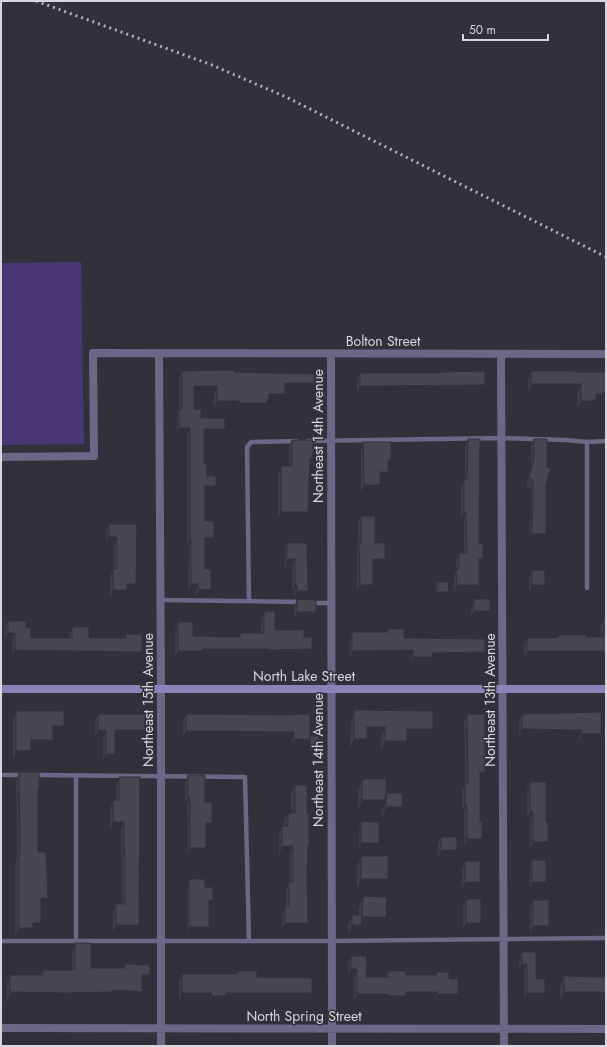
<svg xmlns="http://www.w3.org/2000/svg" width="607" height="1047" font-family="Jost,sans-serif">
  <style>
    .green { fill: #483675 }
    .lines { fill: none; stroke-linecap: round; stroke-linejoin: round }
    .lane { stroke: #6c6687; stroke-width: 4.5 }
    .street { stroke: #6c6687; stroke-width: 8 }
    .secondary { stroke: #8d82b7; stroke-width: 8 }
    .rail { stroke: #b2b1b8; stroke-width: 3; stroke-dasharray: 2 4; stroke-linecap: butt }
    .wall { fill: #3e3c46 }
    .shaded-wall { fill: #323139 }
    .building { fill: #484651; stroke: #323139 }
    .labels { text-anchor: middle; stroke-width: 3; stroke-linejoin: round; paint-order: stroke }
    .street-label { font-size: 14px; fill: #d7d6dc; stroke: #32303a }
  </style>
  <rect width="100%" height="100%" fill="#32303a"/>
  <path class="green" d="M81 262 84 444 1 445V263Z"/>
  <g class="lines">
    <path class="lane" d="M308 441 502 438 566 440 587 442 606 441
      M587 588V442
      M161 600 302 602
      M249 601 247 447 251 442 297 441
      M311 603H331
      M1 775H23
      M35 775 245 777 249 941
      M76 775V940
      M1 941H332L606 938"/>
    <path class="street" d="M159 354 161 688V1046
      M331 354 332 1046
      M501 354 504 1046
      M1 457 94 456 93 353 606 354
      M1 1028 606 1029"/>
    <path class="secondary" d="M1 689H606"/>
    <path class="rail" d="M36 1 212 65 286 97 606 257"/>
  </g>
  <path class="wall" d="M182 371 234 372 311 391H285L283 401H269L267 407H265L264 410H237V408H214V394H194V409L201 418 222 437H204V464L207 476 214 494H205V521L211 546H205V569L211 590 209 597H195V592H188L189 546H187V435H177V417L179 411V378Z
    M531 371 576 372 606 400H600V403H596L593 410H577V393H528V380Z
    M441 372 482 392 357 393V380L360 373H440Z
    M468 439 479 544 480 567H479L477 593H454V576L456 569V561L459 553H464V519H461V486L465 479V447Z
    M534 439 546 485 544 541H530L531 488 526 487 531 465V446Z
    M292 440 311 466H309L306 519H278V474L281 466H289V447Z
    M363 442 388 469 385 479H380L377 493H361V450Z
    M361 516 375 543 382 567H373L371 592H357V550L358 545V524Z
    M109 524H137L134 591H127L124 598H110V576L113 569H114V545H106V531Z
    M287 543H307L305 599H298L316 612 313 620H294V606L297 599H294V592H292V567H285V550Z
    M532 570 543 592H529V578Z
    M437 582 449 592 447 595 436 596 435 586Z
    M474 599 488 618H471V606Z
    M264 612 275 630 304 637 312 649 309 658 266 659V657H200V659H175V630L178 622 193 636 238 637 240 633H261V620Z
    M606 620V659L524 658V645L527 638H558V635L586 637H602L600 628 603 621Z
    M8 621 26 628 31 638H69V634L72 627 89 638H125L126 634 142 652 139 659 12 657V640H5V628Z
    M388 629 404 638 485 652 483 660H431L429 665H411V657L350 658V640L352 632H387Z
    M354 710 433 729 429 739H407L403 751H381V738L367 737V739L364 750 350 749 351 721Z
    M16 711 61 736H53V740L49 749H31V751L28 761H13V720Z
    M98 714 142 738H115L113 761H103V738H95V721Z
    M186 714 294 715V714L319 750 317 753H309V741L307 746H292V739H183V721Z
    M467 714 485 772 483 779H480L479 846H464V812H462V791L465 784 464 721Z
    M522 714 601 734 598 742H579V738L519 737V721Z
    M19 772 39 789 38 792V852L48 898 44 908H41V923L38 932H32L30 937H15V862L17 858 16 781Z
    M188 775 205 802 210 831H206L203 855H188L187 805H185V783Z
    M119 777 139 925 136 933H113V912L116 904H122V856H121V831H110V809L113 800H116V786Z
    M362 779 386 795 398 818H382V809V811H358V790Z
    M530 782 545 850H530V820H527V790Z
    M295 785 307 813 309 846 308 850 307 875 308 923 305 932H282V915L285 906H286V891L289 882H290V855H279V835L282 826H284V822L288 813H291V794Z
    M361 822 376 850H359V830Z
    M441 837 457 850 454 858H438V844Z
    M361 856 384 890H357V868Z
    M532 860 544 889H530V868Z
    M465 861 478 889H462V869Z
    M189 879 205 887 211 908H209V927L206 934H187V887Z
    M363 896 382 928H360L357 936H348V926L352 915H358L359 907Z
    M466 899 478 931H463V907Z
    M533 900 546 934H530V907Z
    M75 943 91 968H123L125 964 147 984 142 983 138 1000 110 999V1000L61 1002 7 1001V984L10 975H41L43 970H72V951Z
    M522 952 542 1001H524V971H519V960Z
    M351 956 366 977H386L388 971 406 975H435L437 972 449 979 458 994 455 1003H433V1001H404L402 1005H385V1003L354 1002V977H348V965Z
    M238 971 257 977 310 1001H224L223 1003H209V1001H179V981L182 974H237Z
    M564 976 606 977V1002L599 1003V1001H560V986Z"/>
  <path class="shaded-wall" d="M285 383H314L311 391H283Z
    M531 384H581L577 393H528Z
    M485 385 482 392 357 393 360 386Z
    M194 386H217L214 394H192Z
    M603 392H606V400H600V403H596L593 410H577L581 401Z
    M269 394H285L283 401H269L267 407H265L264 410H237L239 403Z
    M217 401H239L237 408H214Z
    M179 428H190L187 435H177Z
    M204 429H225L222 437H201Z
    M310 458H313L311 466H307Z
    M388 461H391L388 469Z
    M380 472H388L385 479H377Z
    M364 485H380L377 493H361Z
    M205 486H216L214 494H202Z
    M281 512H308L306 519H278Z
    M464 512H466L464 519H461Z
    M532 534H546L544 541H530Z
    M109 537H117L114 545H106Z
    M190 538H191L189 546H187Z
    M205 538H214L211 546H202Z
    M287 559H295L292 567H285Z
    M373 559H385L382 567H371Z
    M479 559H483L480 567H476Z
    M127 584H136L134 591H127L124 598H110L113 590Z
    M191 584H198L195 592H188Z
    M295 585H297L294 592H292Z
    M360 585H373L371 592H357Z
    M457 585H479L477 593H454Z
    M532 585H545L543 592H529Z
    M198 589 211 590 209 597H195Z
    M297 591H308L305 599H294Z
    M437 592H449L447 595 436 596Z
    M474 611H490L488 618H471Z
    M297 612H316L313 620H294Z
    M8 633H15L12 640H5Z
    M203 649H269L266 657H200V659H175L178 651Z
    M312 649 309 658 266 659 269 650Z
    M15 650 142 652 139 659 12 657Z
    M413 650 411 657 350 658 352 651Z
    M527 651H606V659L524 658Z
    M485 652 483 660H431L429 665H411L413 657 432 653Z
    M53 726H64L61 736H49Z
    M367 727H385L381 738 364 737Z
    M407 729H433L429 739H403Z
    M522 729 582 730 579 738 519 737Z
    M98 730H106L103 738H95Z
    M115 730H145L142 738H113Z
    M186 731 294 732 292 739H183Z
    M582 734H601L598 742H579Z
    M294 739H310L307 746H292Z
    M354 739H367L364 750 350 749Z
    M31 740H53L49 749H28Z
    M385 741H407L403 751H381Z
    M310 750H319L317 753H309Z
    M16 751H31L28 761H13Z
    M106 754H115L113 761H103Z
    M480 772H485L483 779H477Z
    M188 797H190L187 805H185Z
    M362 800H386L382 811H358Z
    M465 804H467L464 812H462Z
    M386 807H402L398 818H382Z
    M530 812H533L530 820H527Z
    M113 822H124L121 831H110Z
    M206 823H212L210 831H203Z
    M467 839H482L479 846H464Z
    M533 842H548L545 850H530Z
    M361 843H379L376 850H359Z
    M293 846 290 855H279L282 847Z
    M124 848H125L122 856H121Z
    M190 848H206L203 855H188Z
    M441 850H457L454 858H438Z
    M361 879H388L384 890H357Z
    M465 882H480L478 889H462Z
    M532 882H546L544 889H530Z
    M41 898H48L44 908H38Z
    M209 900H213L211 908H206Z
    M362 917H386L382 928H360L357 936H348L352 925H359Z
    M33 923H41L38 932H32L30 937H15L19 928Z
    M285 923H308L305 932H282Z
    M466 923H481L478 931H463Z
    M116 925H139L136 933H113Z
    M533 926H549L546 934H530Z
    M189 927H209L206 934H187Z
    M522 964H527L524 971H519Z
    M351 969H357L354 977H348Z
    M142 975H150L147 984 139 983Z
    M113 990 142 992 138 1000 110 999V1000L61 1002 7 1001 10 992Z
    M406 992H437L433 1001H404L402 1005H385L388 996Z
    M564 992H603L599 1001H560Z
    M182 993H212L209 1001H179Z
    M226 993H312L310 1001H224L223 1003H209L212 996Z
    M527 993H545L542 1001H524Z
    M603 993H606V1002L599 1003Z
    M357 994H388L385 1003 354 1002Z
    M437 994H458L455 1003H433Z"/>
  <path class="building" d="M234 370V372L314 374V383H285V394H269V400H267V403H239V401H217V386H194V409H201V418H225V429H204V464H207V476H216V486H205V521H214V538H205V569H211V590L198 589V584H191V538H190V428H179V409H182V371Z
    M485 371V385L360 386V373H441V372Z
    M531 371H576V372H606V392H603V394H596V401H581V384H531Z
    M468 439H480L479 544H483V559H479V585H457L456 569H459V553H467L466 512H464V479H467Z
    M534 439H547V467L550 468 546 485V534H532L533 480 529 479 534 457Z
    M292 440H313V458H310L308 512H281V466H292Z
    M363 442H391V461H388V472H380V485H364Z
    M361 516H375V543H385V559H373V585H360L359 543H361Z
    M109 524H137L136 584H127V590H113V569H117V537H109Z
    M287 543H307L308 591H297V585H295V559H287Z
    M532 570H545V585H532Z
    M437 582H448L449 592H437Z
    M297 599 316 600V612H297Z
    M474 599H490V611H474Z
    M275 611V630H304V637H312V649L269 650V649H203V651H178V622H193V636L240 637V633H264V612Z
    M606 620V635L603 621Z
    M8 621H26V628H31V638H72V627H89V638H126V634H142V652L15 650V633H8Z
    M388 629H404V638L485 639V652L432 653V657H413V650L352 651V632H388Z
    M558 635H586V637H606V651H527V638H558Z
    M354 710 433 711V729H407V741H385V727H367V739H354Z
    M16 711H64V726H53V740H31V751H16Z
    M601 712V734H582V730L522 729V714Z
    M98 714H145V730H115V754H106V730H98Z
    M186 714 294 715V714H310V739H294V732L186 731Z
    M467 714H485V772H480V821H482V839H467V804H465V784H468Z
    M310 736H319V750H310Z
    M19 772H39V789H38V852H46L48 898H41V923H33V928H19V852H20Z
    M188 775H205V802H212V823H206V848H190V797H188Z
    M119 777H140L139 925H116V904H125V848H124V822H113V800H119Z
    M362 779H386V800H362Z
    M530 782H546V822H548V842H533V812H530Z
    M295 785H307V813H309V846H308L307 875 308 923H285V906H289V882H293V846L282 847V826H288V813H295Z
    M386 793H402V807H386Z
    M361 822H379V843H361Z
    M441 837H457V850H441Z
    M361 856H388V879H361Z
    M532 860H546V882H532Z
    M465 861H480V882H465Z
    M189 879H205V887H213V900H209V927H189Z
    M363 896 387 897 386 917H362Z
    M466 899H481V923H466Z
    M533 900H549V926H533Z
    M352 915H362L361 925H352Z
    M75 943H91V968H125V964L150 965V975H142V992L113 990V992L65 993 10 992V975H43V970H75Z
    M522 952H536V979H545V993H527V964H522Z
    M351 956H367L366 977H388V971H406V975H437V972H449V979H458V994H437V992H406V996H388V994H357V969H351Z
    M238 971H257V977L312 978V993H226V996H212V993H182V974H238Z
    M564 976 606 977V993H603V992H564Z
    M266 1045H286V1046H266Z"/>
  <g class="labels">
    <g class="street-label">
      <text x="383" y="346">Bolton Street</text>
      <text transform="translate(318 436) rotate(-90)" y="5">Northeast 14th Avenue</text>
      <text x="304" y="681">North Lake Street</text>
      <text transform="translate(148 700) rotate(-90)" y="5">Northeast 15th Avenue</text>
      <text transform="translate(490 700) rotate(-90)" y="5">Northeast 13th Avenue</text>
      <text transform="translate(318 760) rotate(-90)" y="5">Northeast 14th Avenue</text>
      <text x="304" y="1021">North Spring Street</text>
    </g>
  </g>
  <rect width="607" height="1047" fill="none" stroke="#d7d6dc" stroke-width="4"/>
  <path d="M463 34v6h85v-6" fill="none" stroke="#d7d6dc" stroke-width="2"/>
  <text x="469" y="34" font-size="12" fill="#d7d6dc" stroke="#32303a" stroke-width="3" paint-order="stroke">50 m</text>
</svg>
